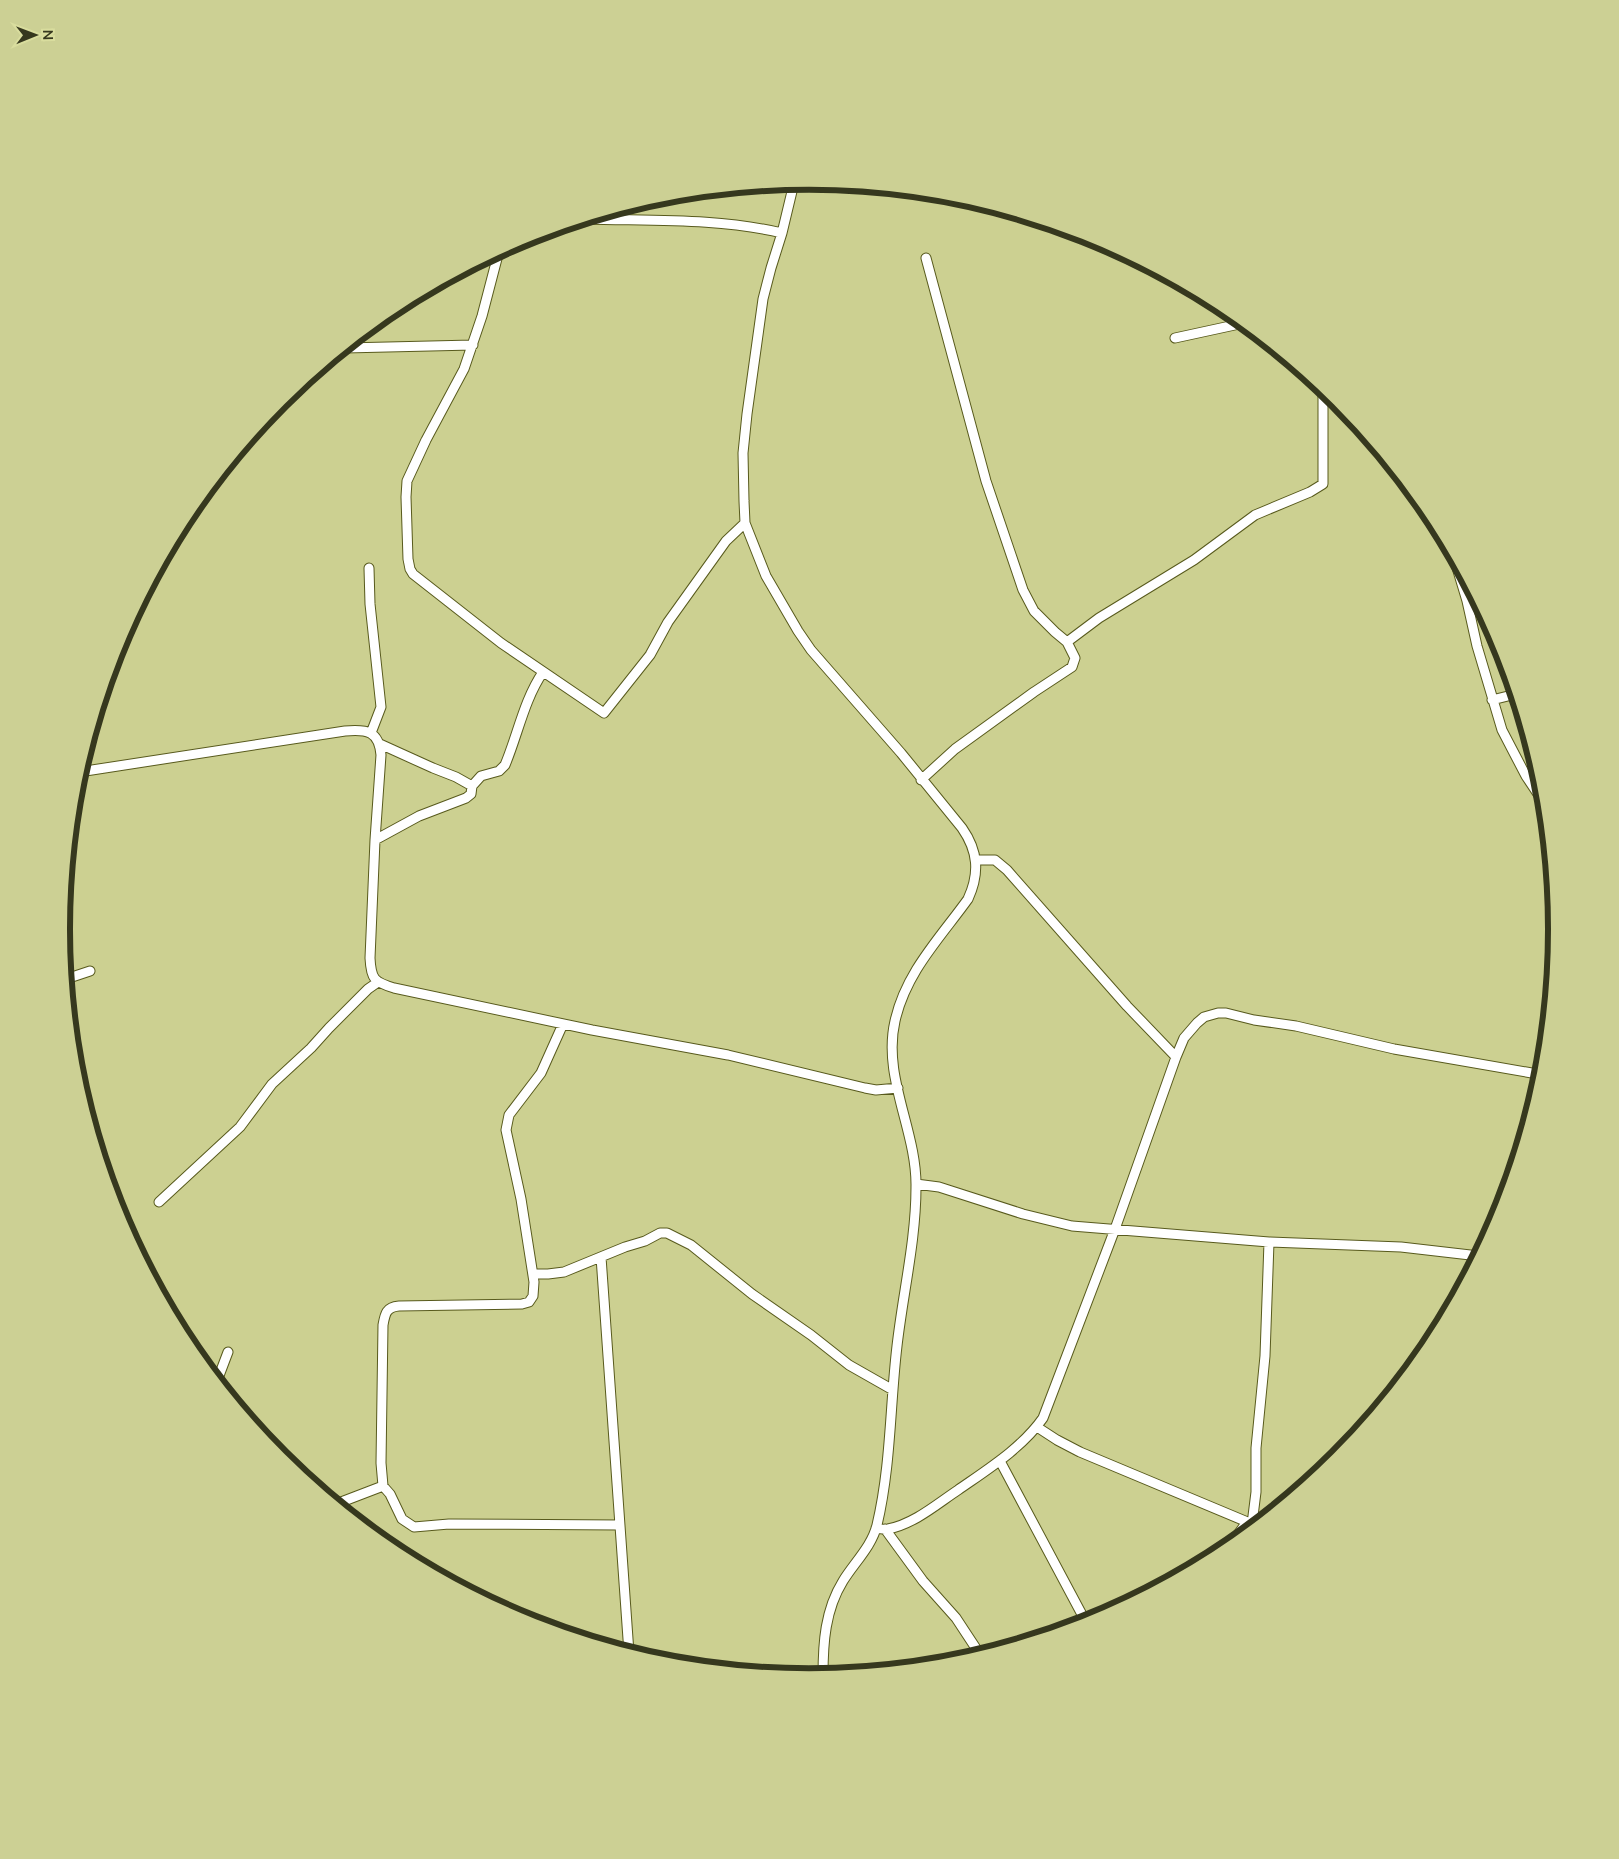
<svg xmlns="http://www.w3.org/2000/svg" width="1619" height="1859" font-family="'Nunito Sans',sans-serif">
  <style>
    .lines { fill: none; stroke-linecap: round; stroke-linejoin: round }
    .minor-casing { stroke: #585a1d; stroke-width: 11 }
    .minor { stroke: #fff; stroke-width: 9 }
    .rim { fill: none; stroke: #36381e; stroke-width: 6 }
  </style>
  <rect width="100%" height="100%" fill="#ccd091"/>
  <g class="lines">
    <g class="minor-casing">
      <path id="minor" d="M794 183 782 233 771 268 763 299 747 414 743 453 744 501 745 523 766 576 798 631 811 650 901 753 962 828C978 851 980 873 968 899 940 938 906 972 895 1021 882 1077 917 1131 916 1187 916 1240 903 1293 897 1346 890 1405 891 1466 877 1525 872 1546 854 1563 843 1581 825 1610 823 1643 823 1676
        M586 219C652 221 718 218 782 233
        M499 251 482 316 464 369 426 440 407 481 406 497 408 559 410 569 413 574 501 643 604 713 650 655 668 622 726 541 745 523
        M926 258 986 481 1023 590 1034 611 1055 632 1067 642
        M1175 338 1244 323
        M345 348 473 345
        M1452 551 1467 601 1477 646 1502 730 1526 776 1546 806
        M369 568 370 604 381 707 371 733
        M1492 700 1516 694
        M380 744 433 768 456 777 472 786 481 776 499 771 505 765C518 734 524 700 543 672
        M79 772 345 731C367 729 379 731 381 755L375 840 370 958C371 979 374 982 394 988L592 1030 728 1055 865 1088 876 1090 898 1088
        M921 780 955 749 1034 692 1072 667 1075 658 1067 642 1099 618 1194 560 1255 515 1310 492 1323 484V387
        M375 840 419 816 466 798 471 794 472 786
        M977 860H995L1007 870 1127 1006 1176 1057
        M66 979 90 971
        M916 1184 939 1187 1023 1214 1072 1226 1269 1242 1401 1247 1479 1256
        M159 1202 240 1127 272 1084 311 1048 329 1028 368 989 378 982
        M601 1257 629 1653
        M533 1274H548L564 1272 625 1247 645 1241 660 1233H667L691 1245 752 1294 811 1335 849 1365 893 1390
        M217 1381 228 1352
        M1037 1427 1057 1440 1080 1452 1257 1526
        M1000 1461 1087 1624
        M383 1486 381 1463 383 1325C385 1314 386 1307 399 1306L522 1304 529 1302 533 1296 534 1282 521 1199 506 1130 509 1115 541 1073 563 1024
        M336 1504 383 1486 390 1494 402 1519 414 1527 449 1524 619 1525
        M1252 1524 1256 1492V1448L1265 1356 1269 1242
        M876 1528C880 1529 884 1530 888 1529 914 1524 937 1504 958 1490 988 1469 1022 1448 1043 1418L1115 1229 1176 1057 1184 1038 1197 1023 1204 1017 1218 1013H1226L1254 1020 1296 1026 1394 1049 1543 1075
        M885 1529 923 1581 956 1618 981 1656
        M1223 1553 1236 1537 1247 1522"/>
    </g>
    <use href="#minor" class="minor"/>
  </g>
  <path d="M0 0H1619V1859H0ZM70 929a739 739 0 1 1 1478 0a739 739 0 1 1-1478 0Z" fill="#ccd094" fill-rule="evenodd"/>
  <path class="rim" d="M70 929a739 739 0 1 1 1478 0a739 739 0 1 1-1478 0Z"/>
  <g transform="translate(35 35) rotate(89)" stroke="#d9dd9e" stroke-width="4" paint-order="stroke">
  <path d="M0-4L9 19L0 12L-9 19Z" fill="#36381e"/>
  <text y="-8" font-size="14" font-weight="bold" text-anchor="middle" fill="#36381e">N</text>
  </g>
</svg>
